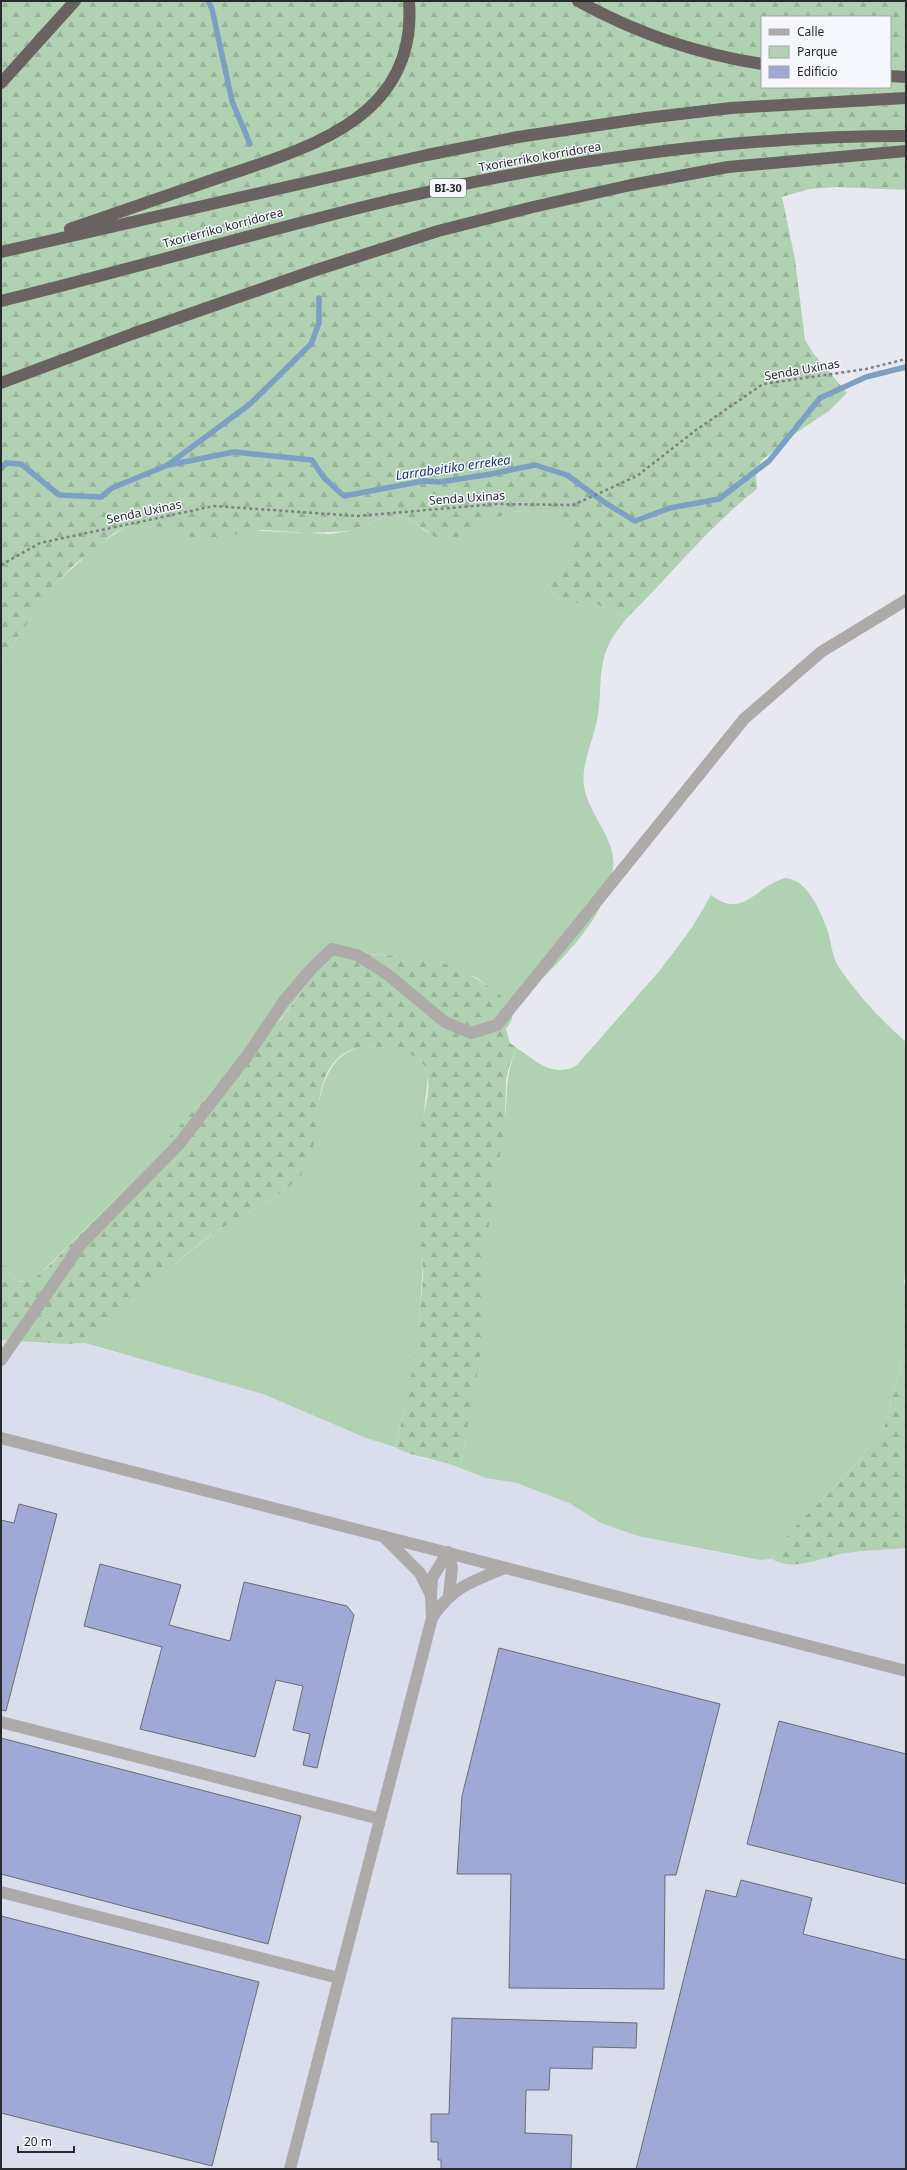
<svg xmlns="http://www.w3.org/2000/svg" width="907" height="2170" font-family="'Noto Sans',sans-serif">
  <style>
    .built { fill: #daddeb }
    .green { fill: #b0d1b2 }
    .forest { fill: url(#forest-firs); fill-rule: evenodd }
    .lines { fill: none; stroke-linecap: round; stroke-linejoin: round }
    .stream { stroke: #7ba0c4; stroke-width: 5.5 }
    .building { fill: #a0a8d6; stroke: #6a6b71 }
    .path { stroke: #7f8085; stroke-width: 2.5; stroke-dasharray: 3 3; stroke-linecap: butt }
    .minor { stroke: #adaaa9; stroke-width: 12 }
    .highway { stroke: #696261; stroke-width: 12 }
    .labels { text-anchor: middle; stroke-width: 3; stroke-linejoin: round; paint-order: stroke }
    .shield { fill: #f5f7fd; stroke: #66686b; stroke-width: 1 }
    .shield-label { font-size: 11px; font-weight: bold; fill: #292a2c }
    .street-label { font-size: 12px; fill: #292a2c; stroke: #f5f7fd }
    .water-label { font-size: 13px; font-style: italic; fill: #10395d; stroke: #f5f7fd }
  </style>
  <defs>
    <pattern id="forest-firs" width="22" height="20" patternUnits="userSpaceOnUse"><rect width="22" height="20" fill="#b0d1b2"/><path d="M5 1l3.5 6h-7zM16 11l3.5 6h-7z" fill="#97b499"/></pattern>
  </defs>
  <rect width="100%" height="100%" fill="#e8e9f0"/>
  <path class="built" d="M1 1340 66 1344 85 1343 99 1348 199 1374 263 1394 366 1438 395 1447 423 1459 446 1462 460 1468 517 1483 571 1504 601 1523 657 1540 743 1557 772 1559 794 1564 846 1553 906 1548V2169H1Z"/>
  <path class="green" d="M537 506C543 506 550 505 556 509 570 518 577 546 569 560 564 570 555 576 546 582L553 593 560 599 575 603H594L627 618C618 629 609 641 605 654 598 676 602 698 597 720 593 742 579 768 585 791 591 817 617 841 613 868 606 924 552 968 514 1006L477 978 441 962 415 957 352 953 311 975 302 992 272 1029 196 1107 118 1196 35 1279C19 1288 10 1274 1 1263V661L56 583 98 545 125 527 137 525 160 527 331 534 350 531 385 517 397 516 411 520 428 533 483 524 501 516Z
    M785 878C807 879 820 910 827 929 832 943 831 956 840 969 858 995 882 1021 906 1042V1275L904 1281 902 1354 898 1379 891 1398 890 1408 884 1428 852 1469 790 1532 772 1559 760 1560 638 1536 601 1523 571 1504 517 1483 486 1478 460 1468C475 1396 476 1321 485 1248 490 1207 498 1166 504 1125 509 1094 503 1080 517 1048 536 1061 554 1079 577 1065L661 969 691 929 711 895C743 920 756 886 785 878Z
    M362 1047C386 1046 423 1048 428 1076L416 1184 423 1265 418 1335 411 1385 395 1447 366 1438 263 1394 85 1343C107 1319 134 1300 158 1279 178 1261 198 1244 220 1229 245 1212 280 1200 300 1175 303 1172 304 1166 306 1162 321 1124 312 1057 362 1047Z"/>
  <path class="forest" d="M1 1H906V190L836 187 810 189 782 197 795 259 805 340 813 353 847 393 829 411 793 435 761 461 756 475 757 489C708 527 671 575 627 618L594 603H575L560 599 553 593 546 582 563 569 569 560 572 551 568 526 563 516 551 507 537 506 501 516 460 536 448 540 435 537 411 520 398 516 385 517 350 531 308 533 263 530 207 539 191 537 160 527 137 525 125 527 114 533 74 565 56 583 1 661ZM762 17H890V87H762Z
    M326 944C354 957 384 954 414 957 453 960 485 982 514 1006L512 1019 506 1029 510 1043 517 1048 510 1064 506 1080 505 1124 485 1250 483 1342 460 1468C439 1458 416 1459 395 1447 408 1401 416 1356 420 1308 421 1294 424 1279 423 1264 421 1236 414 1209 416 1181 417 1164 418 1148 420 1132 423 1113 434 1086 425 1067 415 1047 366 1042 348 1051 304 1074 327 1145 301 1175 280 1199 246 1212 220 1229 198 1243 178 1261 158 1279 134 1300 108 1319 85 1343L66 1344 1 1340V1263L13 1277 21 1282 31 1281 48 1267 118 1196 196 1107 281 1019 302 992Z
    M906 1275V1548C886 1550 867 1550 847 1553 824 1556 794 1573 772 1559L790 1532 852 1469 884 1428 890 1408 891 1398 898 1379 902 1354V1298Z"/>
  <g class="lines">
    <path class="stream" d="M208 1 212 9 232 101 250 144
      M169 464 250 404 311 344 319 323V298
      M1 469 6 463 21 464 59 495 101 497 112 488 168 465 234 452 312 460 324 478 344 496 424 481 440 482 491 474 535 465 567 475 604 502 635 521 670 508 719 499 769 461 820 398 866 377 906 367"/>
  </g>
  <path class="building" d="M19 1504 57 1514 6 1711 1 1710V1520L14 1523Z
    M100 1564 181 1585 169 1625 230 1641 244 1582 347 1606 354 1615 317 1768 303 1765 310 1734 293 1730 303 1686 276 1680 255 1757 140 1729 162 1647 84 1626Z
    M499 1648 720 1704 676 1875H665L664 1989 509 1988 511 1874H457L462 1796Z
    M779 1721 906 1754V1884L747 1844Z
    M1 1738 301 1816 268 1944 1 1874Z
    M741 1880 812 1898 803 1934 906 1960V2169H636L706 1890 736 1897Z
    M1 1916 259 1982 212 2166 1 2113Z
    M452 2018 637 2023 636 2048 593 2047 592 2069 550 2068 549 2090H526L525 2133 572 2135 571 2169H441V2160H438V2142H431V2114H449Z"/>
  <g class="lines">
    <path class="path" d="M1 565 40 543 214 506 358 516 496 504 573 505 637 476 696 430 763 384 866 369 906 359"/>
    <path class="minor" d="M1 1360 81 1244 179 1144 247 1056 284 1001 313 967 332 949 357 955 387 974 445 1022 471 1033 497 1025 744 719 821 652 906 600
      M1 1438 906 1671
      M448 1552 452 1568 449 1595
      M431 1595 432 1578 448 1552
      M432 1618C452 1587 473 1581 505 1568
      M1 1722 380 1819
      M1 1892 339 1978
      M290 2169 432 1618 431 1595 420 1573 383 1536"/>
    <path class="highway" d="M578 1C636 33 697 54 762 64
      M890 76 906 77
      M1 83 75 1
      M70 229C119 212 169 195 218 178 308 148 418 119 409 1
      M1 252 427 155 518 137 646 118 731 108 906 98
      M1 301C133 269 264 230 396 199 563 160 735 136 906 136
      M1 383 132 334 313 271 438 231 533 207 631 185 728 167 906 151"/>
  </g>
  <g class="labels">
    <rect class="shield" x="430" y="179" width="36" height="18" rx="3"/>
    <g class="shield-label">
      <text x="448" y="192">BI-30</text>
    </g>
    <g class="street-label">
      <text transform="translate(540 157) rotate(-10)" y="4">Txorierriko korridorea</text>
      <text transform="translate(223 228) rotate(-15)" y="4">Txorierriko korridorea</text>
      <text transform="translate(802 370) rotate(-10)" y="4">Senda Uxinas</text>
      <text transform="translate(467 498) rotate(-4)" y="4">Senda Uxinas</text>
      <text transform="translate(144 512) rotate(-12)" y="4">Senda Uxinas</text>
    </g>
    <g class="water-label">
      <text transform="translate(453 467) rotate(-8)" y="5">Larrabeitiko errekea</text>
    </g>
  </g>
  <rect width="907" height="2170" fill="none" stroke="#292a2c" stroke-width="4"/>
  <rect x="761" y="16" width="130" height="72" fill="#f5f7fd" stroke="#a3a5a9"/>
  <rect x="769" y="29" width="20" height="6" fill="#adaaa9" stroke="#a3a5a9"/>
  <text x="797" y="36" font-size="12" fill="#292a2c">Calle</text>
  <rect x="769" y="46" width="20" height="12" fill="#b0d1b2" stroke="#a3a5a9"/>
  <text x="797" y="56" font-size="12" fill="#292a2c">Parque</text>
  <rect x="769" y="66" width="20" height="12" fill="#a0a8d6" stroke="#a3a5a9"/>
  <text x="797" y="76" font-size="12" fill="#292a2c">Edificio</text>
  <path d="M18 2146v6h56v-6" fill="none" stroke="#292a2c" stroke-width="2"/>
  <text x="24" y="2146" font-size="12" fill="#292a2c" stroke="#f5f7fd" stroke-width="3" paint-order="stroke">20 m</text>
</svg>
